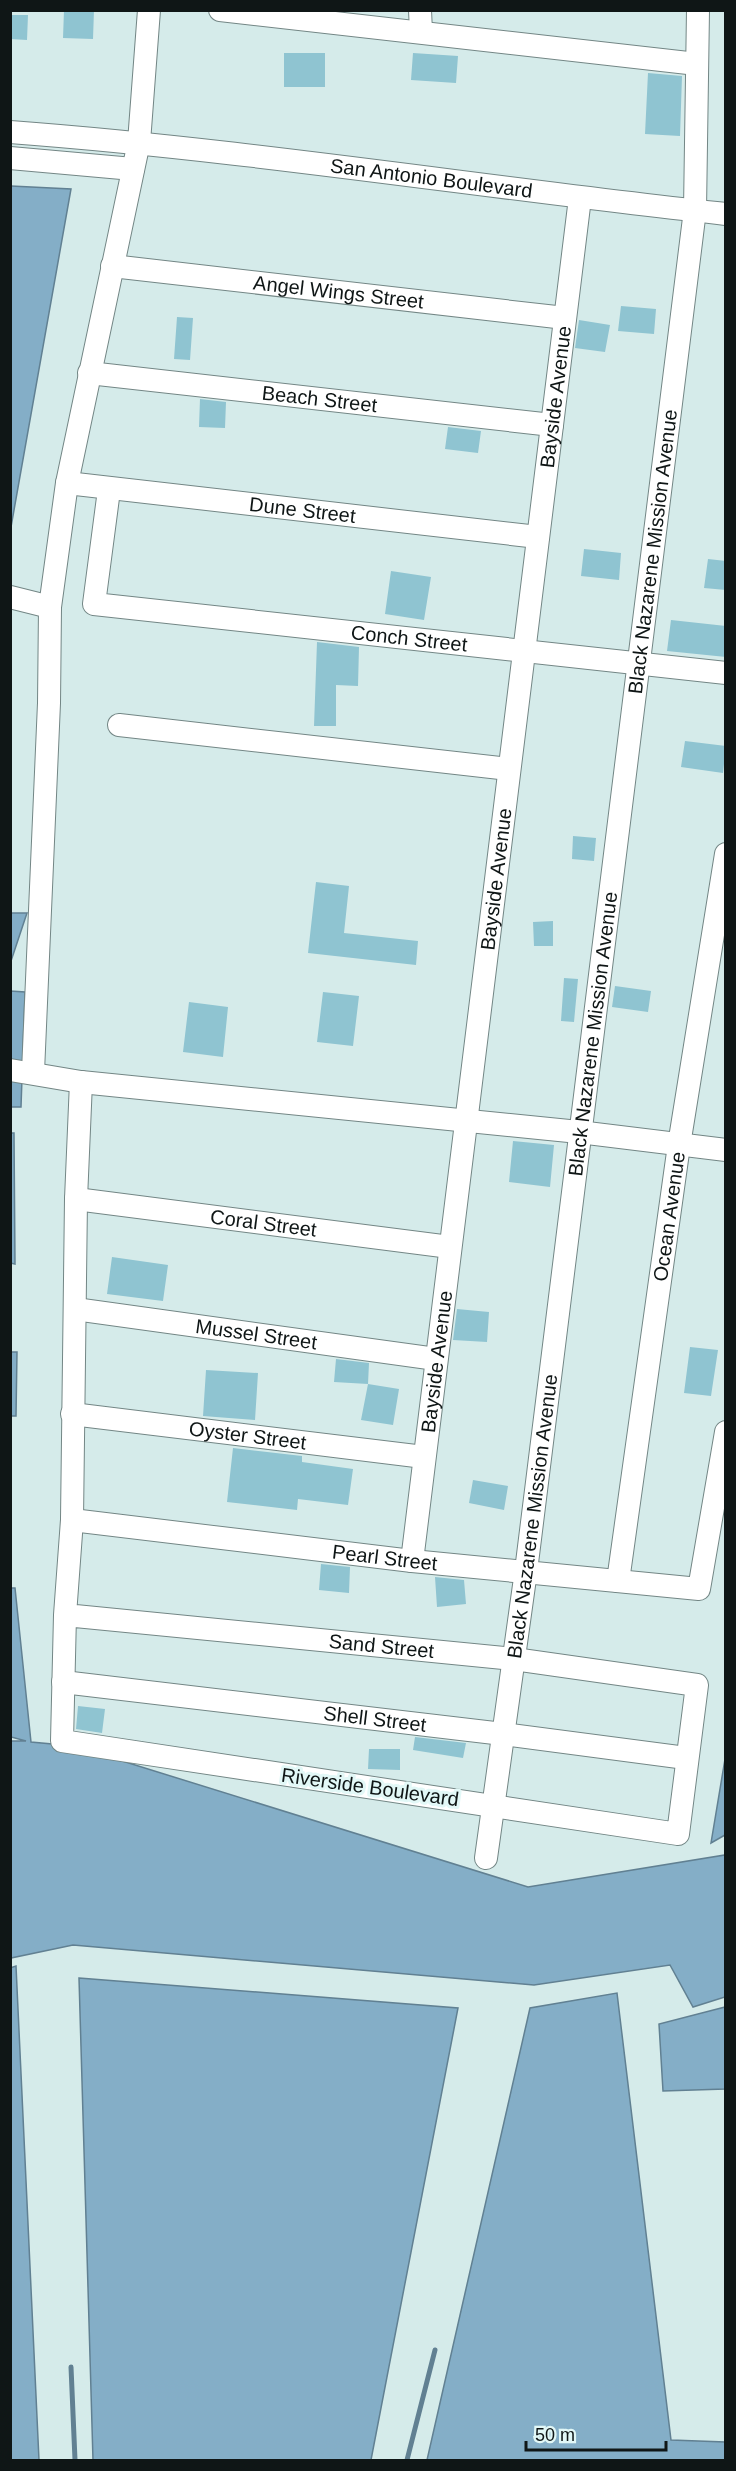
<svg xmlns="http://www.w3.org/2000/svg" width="736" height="2471" font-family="Arial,sans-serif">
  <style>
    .water { fill: #84aec7; stroke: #618092; stroke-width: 1.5 }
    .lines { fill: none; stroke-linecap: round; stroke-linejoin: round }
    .stream { stroke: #618092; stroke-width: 5 }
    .building { fill: #8fc4d1 }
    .minor-casing { stroke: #738685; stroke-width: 24 }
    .minor { stroke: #fff; stroke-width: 22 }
    .labels { text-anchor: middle; stroke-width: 6; stroke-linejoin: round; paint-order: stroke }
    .street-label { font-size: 20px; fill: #0f1616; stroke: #e2f8f7 }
  </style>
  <rect width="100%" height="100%" fill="#d5ebea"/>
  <path class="water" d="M11 186 71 189 11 527 10 186Z
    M11 913H27L11 961 10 913Z
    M10 991 25 992 21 1107H11Z
    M11 1133H14L15 1264 10 1263Z
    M10 1352H17L16 1416H11Z
    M10 1588H15L31 1742 74 1746 528 1887 725 1855V1997L693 2007 670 1965 534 1985 73 1945 11 1958V1741H26L11 1737Z
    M725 1759V1835L711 1843Z
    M16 1966 39 2460H10V1968Z
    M79 1978 458 2008 371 2460H93Z
    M617 1993 671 2440 725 2442V2460H427L530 2008Z
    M725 2007V2089L663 2091 659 2024Z"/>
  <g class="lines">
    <path class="stream" d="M71 2367 75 2460
      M407 2460 435 2350"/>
  </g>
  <path class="building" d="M64 10H94L93 39 63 38Z
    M10 15H28L27 40 10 39Z
    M284 53H325V87H284Z
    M413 53 458 56 456 83 411 80Z
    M648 73 682 76 680 136 645 134Z
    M621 306 656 309 654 334 618 331Z
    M177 317 193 318 190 360 174 359Z
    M579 320 610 325 605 352 575 348Z
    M200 399 226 402 225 428 199 427Z
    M448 427 481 431 478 453 445 449Z
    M584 549 621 553 619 580 581 576Z
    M708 559 726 561V590L704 588Z
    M391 571 431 577 424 620 385 614Z
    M671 620 726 626V657L667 651Z
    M317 642 359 647 358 686 336 685V726H314Z
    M685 741 726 746 723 773 681 767Z
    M573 836 596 838 594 861 572 859Z
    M316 882 349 886 344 933 418 941 416 965 308 953Z
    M553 921V946H534L533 922Z
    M564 978 578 979 574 1022 561 1021Z
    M615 986 651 991 648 1012 612 1007Z
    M323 992 359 996 353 1046 317 1042Z
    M189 1002 228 1007 223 1057 183 1052Z
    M513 1141 554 1145 550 1187 509 1182Z
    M112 1257 168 1265 163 1301 107 1294Z
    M457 1309 489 1312 487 1342 453 1340Z
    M690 1347 718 1350 711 1396 684 1393Z
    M336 1359 369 1363 368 1384 334 1382Z
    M206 1370 258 1373 255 1420 203 1416Z
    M368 1384 399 1389 393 1425 361 1420Z
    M233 1448 302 1456V1462L353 1469 348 1505 298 1499 297 1510 227 1502Z
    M473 1480 508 1486 504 1510 469 1503Z
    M321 1564 350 1567 349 1593 319 1590Z
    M435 1577 464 1580 466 1604 437 1607Z
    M78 1706 105 1709 102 1733 76 1729Z
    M415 1737 466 1743 463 1758 413 1750Z
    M369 1749H400V1770L368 1769Z"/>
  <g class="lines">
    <g class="minor-casing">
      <g id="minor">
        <path d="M220 10 697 64"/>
        <path d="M420 10 421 32"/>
        <path id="s1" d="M10 132C250 150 487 188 726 214"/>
        <path d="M10 158 133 169"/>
        <path id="s2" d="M112 266 565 318"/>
        <path id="s3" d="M89 373 552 425"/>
        <path id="s4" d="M67 483 538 537"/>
        <path id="s5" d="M109 490 94 604 726 673"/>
        <path d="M10 597 50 607"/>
        <path d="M119 725 509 769"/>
        <path d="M10 1070 81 1082 579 1132 726 1150"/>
        <path d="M33 1072 49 703 50 607 67 483 139 142 149 10"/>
        <path id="s6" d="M76 1199 450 1247"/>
        <path id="s7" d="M75 1309 436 1359"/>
        <path id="s8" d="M72 1414 424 1457"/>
        <path id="s9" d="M72 1520 412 1561 699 1589 726 1432"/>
        <path id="s10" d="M412 1561 580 198"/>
        <path id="s11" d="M618 1581 679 1145 726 854"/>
        <path id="s12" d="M65 1615 514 1659 697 1685 678 1834 62 1741 65 1615 72 1520 76 1199 81 1082"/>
        <path id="s13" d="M63 1682 503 1734 686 1758"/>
        <path id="s14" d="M486 1858 526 1571 695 210 698 10"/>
      </g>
    </g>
    <use href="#minor" class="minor"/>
  </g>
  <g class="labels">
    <g class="street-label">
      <text dy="7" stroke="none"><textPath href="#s1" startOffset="424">San Antonio Boulevard</textPath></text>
      <text dy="7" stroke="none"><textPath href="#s2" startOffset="228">Angel Wings Street</textPath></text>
      <text dy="7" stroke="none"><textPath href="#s10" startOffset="1173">Bayside Avenue</textPath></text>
      <text dy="7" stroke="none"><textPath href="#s3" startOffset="232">Beach Street</textPath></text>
      <text dy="7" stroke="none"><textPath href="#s4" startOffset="237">Dune Street</textPath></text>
      <text dy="7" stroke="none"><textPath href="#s14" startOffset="1317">Black Nazarene Mission Avenue</textPath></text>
      <text dy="7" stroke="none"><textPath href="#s5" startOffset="432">Conch Street</textPath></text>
      <text dy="7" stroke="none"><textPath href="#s10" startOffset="687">Bayside Avenue</textPath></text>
      <text dy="7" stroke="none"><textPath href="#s14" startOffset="831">Black Nazarene Mission Avenue</textPath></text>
      <text dy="7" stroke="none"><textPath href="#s11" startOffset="368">Ocean Avenue</textPath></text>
      <text dy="7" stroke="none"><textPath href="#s6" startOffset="189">Coral Street</textPath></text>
      <text dy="7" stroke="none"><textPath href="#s7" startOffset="183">Mussel Street</textPath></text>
      <text dy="7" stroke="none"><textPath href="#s10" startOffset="201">Bayside Avenue</textPath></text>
      <text dy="7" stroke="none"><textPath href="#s8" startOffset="177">Oyster Street</textPath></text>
      <text dy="7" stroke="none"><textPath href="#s14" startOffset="345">Black Nazarene Mission Avenue</textPath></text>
      <text dy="7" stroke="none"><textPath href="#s9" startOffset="315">Pearl Street</textPath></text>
      <text dy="7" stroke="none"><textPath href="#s12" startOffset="318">Sand Street</textPath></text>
      <text dy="7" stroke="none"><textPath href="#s13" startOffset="314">Shell Street</textPath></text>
      <text transform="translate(370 1787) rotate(8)" y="7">Riverside Boulevard</text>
    </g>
  </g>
  <rect width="736" height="2471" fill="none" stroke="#0f1616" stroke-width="24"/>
  <path d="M526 2441v9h140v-9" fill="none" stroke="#0f1616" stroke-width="3"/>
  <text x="535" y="2441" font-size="18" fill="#0f1616" stroke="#e2f8f7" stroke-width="4.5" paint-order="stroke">50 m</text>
</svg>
